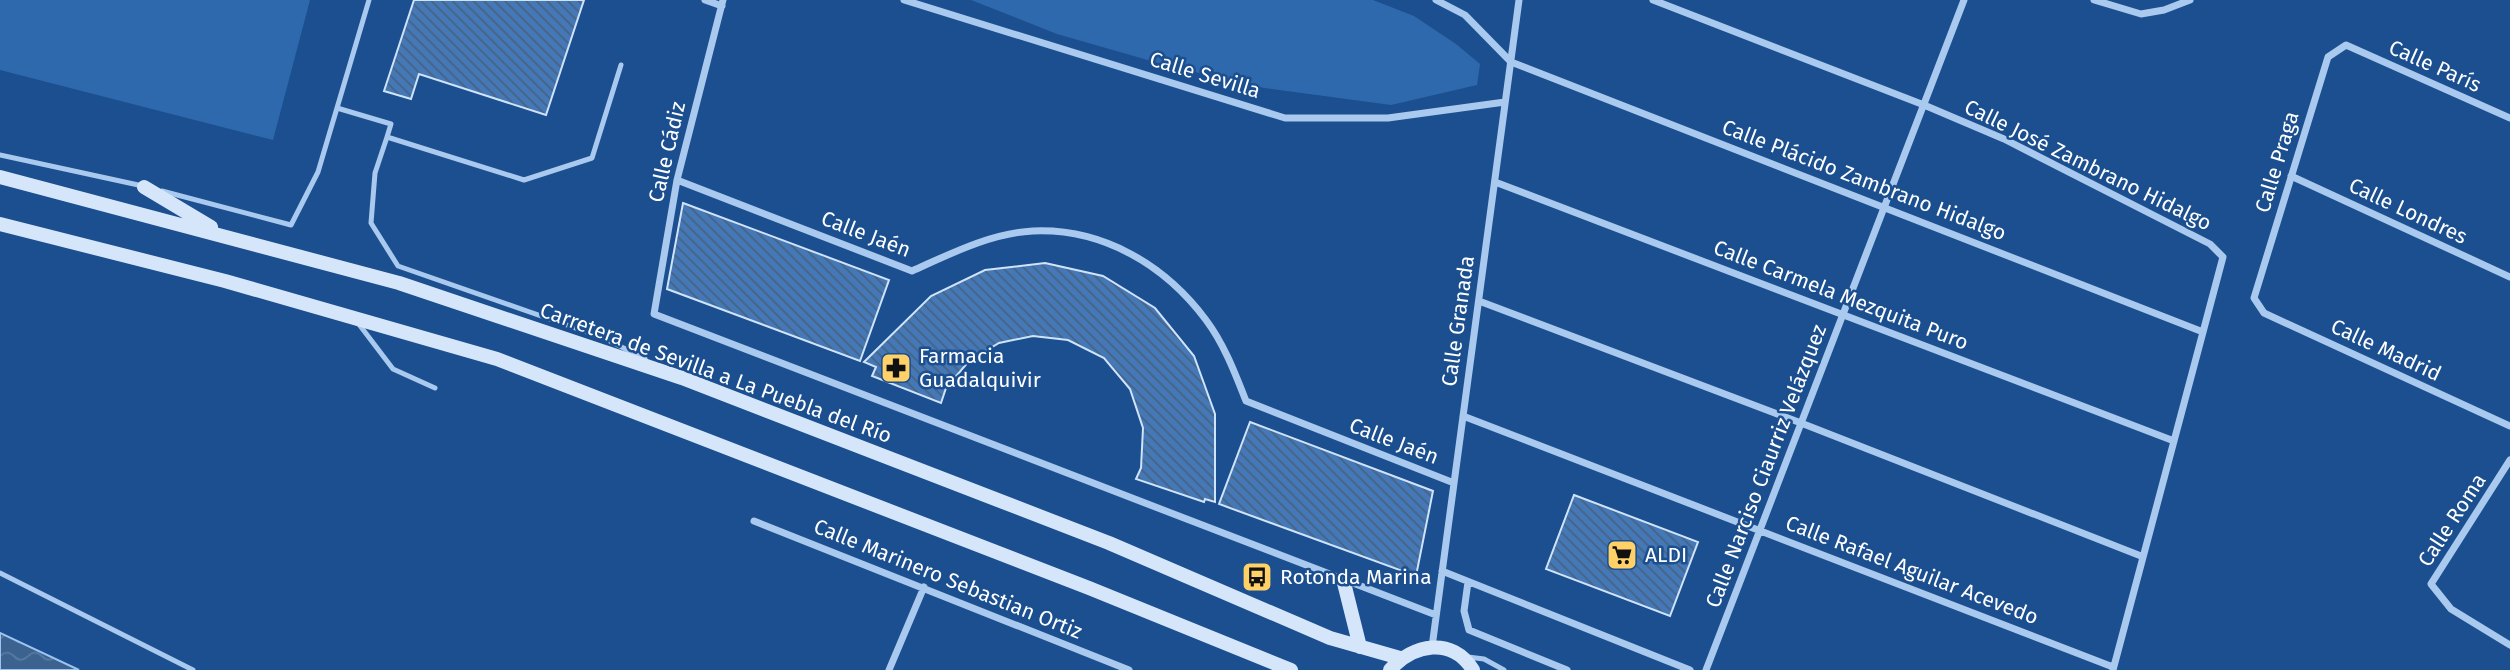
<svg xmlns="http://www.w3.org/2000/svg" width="2510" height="670" font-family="'Fira Sans',sans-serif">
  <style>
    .park { fill: #2e69ad }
    .water { fill: url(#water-waves); stroke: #9cc4f0; stroke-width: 2 }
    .building { fill: url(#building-back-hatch); stroke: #cfe3fa; stroke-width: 2 }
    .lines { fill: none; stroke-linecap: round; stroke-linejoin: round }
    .service { stroke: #a9c9ee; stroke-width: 5 }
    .minor { stroke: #a9c9ee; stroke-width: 7 }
    .secondary { stroke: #d6e6fa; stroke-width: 14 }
    .labels { text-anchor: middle; stroke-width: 5; stroke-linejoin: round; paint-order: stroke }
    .street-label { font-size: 21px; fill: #fff; stroke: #1b4f8f }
    .poi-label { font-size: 21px; fill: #fff; stroke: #1b4f8f; text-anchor: start }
  </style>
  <defs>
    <pattern id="water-waves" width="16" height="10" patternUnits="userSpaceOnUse" patternTransform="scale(1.75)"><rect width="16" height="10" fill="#3c6290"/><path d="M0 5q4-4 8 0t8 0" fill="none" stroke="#597aa1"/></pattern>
    <pattern id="building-back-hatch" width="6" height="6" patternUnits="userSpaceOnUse" patternTransform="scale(1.75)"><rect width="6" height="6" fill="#4478b7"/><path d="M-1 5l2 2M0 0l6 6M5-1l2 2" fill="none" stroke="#486282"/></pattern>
  </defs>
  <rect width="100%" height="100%" fill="#1b4f8f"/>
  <path class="park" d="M0 0H310L273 140 0 70Z
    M971 0H1373L1414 16 1456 44 1480 64 1477 85 1391 105 1264 88 1165 65 1057 34Z"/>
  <path class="water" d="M0 633 79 670H0Z"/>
  <path class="building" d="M414 0H584L546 115 419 74 411 99 384 91Z
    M683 203 889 280 860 361 667 289Z
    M1045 263 1103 276 1155 308 1194 356 1215 414V502L1205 499 1204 502 1136 479 1141 468 1143 428 1130 389 1104 358 1068 340 1033 336 999 343 969 361 946 388 941 403 872 376 876 367 864 362 931 296 985 270Z
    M1250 422 1433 491 1416 576 1219 504Z
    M1574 495 1698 542 1670 616 1546 569Z"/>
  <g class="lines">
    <path class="service" d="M621 65 592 158 524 180 387 137 375 173 371 223 398 266 604 338 645 359
      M337 108 391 124 387 137
      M0 155 143 186
      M162 191 291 225 318 172 369 0
      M358 323 393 369 435 388
      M0 573 193 670
      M1468 657 1484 659 1504 670"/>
    <path class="minor" d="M705 0 722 6
      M723 0 677 180 654 314 1436 615
      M904 0 1285 118H1388L1505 102
      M1436 0 1465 15 1511 62 2203 332
      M1653 0 1924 105 2004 139 2210 244 2223 257 2113 670
      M2094 0 2141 14 2164 10 2190 0
      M2510 118 2346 45 2328 57 2254 298 2264 313 2510 426
      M2291 176 2510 277
      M677 180 912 271C950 254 991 233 1033 231 1103 228 1165 265 1206 320 1224 344 1235 373 1246 401L1454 483
      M1495 182 2174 441
      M1479 301 1801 423 2141 556
      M1463 416 2113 667
      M2510 460 2431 584 2451 609 2510 645
      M754 521 1129 670
      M1442 571 1690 670
      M1468 582 1464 611 1469 630 1567 670
      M1432 647 1519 0
      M889 670 924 587
      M1706 670 1964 0"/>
    <path class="secondary" d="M0 177 399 283 682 378 1109 543 1330 638 1400 658
      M144 187 211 227
      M0 224 225 281 497 359 1089 588 1291 670
      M1343 579 1360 647
      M1390 670C1413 644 1452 636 1473 670"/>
  </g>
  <defs>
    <g id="pharmacy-square" transform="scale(1.575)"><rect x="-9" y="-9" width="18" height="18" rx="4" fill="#ffd166" stroke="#1b4f8f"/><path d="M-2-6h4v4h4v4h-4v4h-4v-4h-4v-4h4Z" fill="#111"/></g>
    <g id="supermarket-square" transform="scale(1.575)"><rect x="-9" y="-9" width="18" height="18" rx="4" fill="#ffd166" stroke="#1b4f8f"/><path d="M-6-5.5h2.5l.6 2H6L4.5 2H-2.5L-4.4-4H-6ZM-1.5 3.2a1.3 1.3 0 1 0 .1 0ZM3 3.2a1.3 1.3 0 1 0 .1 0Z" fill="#111"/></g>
    <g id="bus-square" transform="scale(1.575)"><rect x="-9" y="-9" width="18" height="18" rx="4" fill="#ffd166" stroke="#1b4f8f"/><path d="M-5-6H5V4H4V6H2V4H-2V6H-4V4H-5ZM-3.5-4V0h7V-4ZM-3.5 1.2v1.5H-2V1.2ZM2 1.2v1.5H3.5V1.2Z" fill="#111"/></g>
  </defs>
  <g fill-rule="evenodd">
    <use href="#pharmacy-square" x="896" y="368"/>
    <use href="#supermarket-square" x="1622" y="555"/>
    <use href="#bus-square" x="1257" y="577"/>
  </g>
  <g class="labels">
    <g class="street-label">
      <text transform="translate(2435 66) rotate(24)" y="7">Calle París</text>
      <text transform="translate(1205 75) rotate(17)" y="7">Calle Sevilla</text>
      <text transform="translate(667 152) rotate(-77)" y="7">Calle Cádiz</text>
      <text transform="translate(2277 162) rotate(-73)" y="7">Calle Praga</text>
      <text transform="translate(2088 165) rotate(26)" y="7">Calle José Zambrano Hidalgo</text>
      <text transform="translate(1864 180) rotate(21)" y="7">Calle Plácido Zambrano Hidalgo</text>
      <text transform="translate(2408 211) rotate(25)" y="7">Calle Londres</text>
      <text transform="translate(866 234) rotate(21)" y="7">Calle Jaén</text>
      <text transform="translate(1841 295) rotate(21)" y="7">Calle Carmela Mezquita Puro</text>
      <text transform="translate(1458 321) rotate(-82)" y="7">Calle Granada</text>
      <text transform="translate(2386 350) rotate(25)" y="7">Calle Madrid</text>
      <text transform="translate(716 373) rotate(20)" y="7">Carretera de Sevilla a La Puebla del Río</text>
      <text transform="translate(1394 441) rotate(21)" y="7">Calle Jaén</text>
      <text transform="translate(1766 466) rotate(-69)" y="7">Calle Narciso Ciaurriz Velázquez</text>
      <text transform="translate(2452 520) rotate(-57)" y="7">Calle Roma</text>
      <text transform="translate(1912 570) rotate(21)" y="7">Calle Rafael Aguilar Acevedo</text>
      <text transform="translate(948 579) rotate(22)" y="7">Calle Marinero Sebastian Ortiz</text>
    </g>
    <g class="poi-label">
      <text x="919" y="363">Farmacia<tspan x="919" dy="24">Guadalquivir</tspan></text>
      <text x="1645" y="562">ALDI</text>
      <text x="1280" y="584">Rotonda Marina</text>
    </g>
  </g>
</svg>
